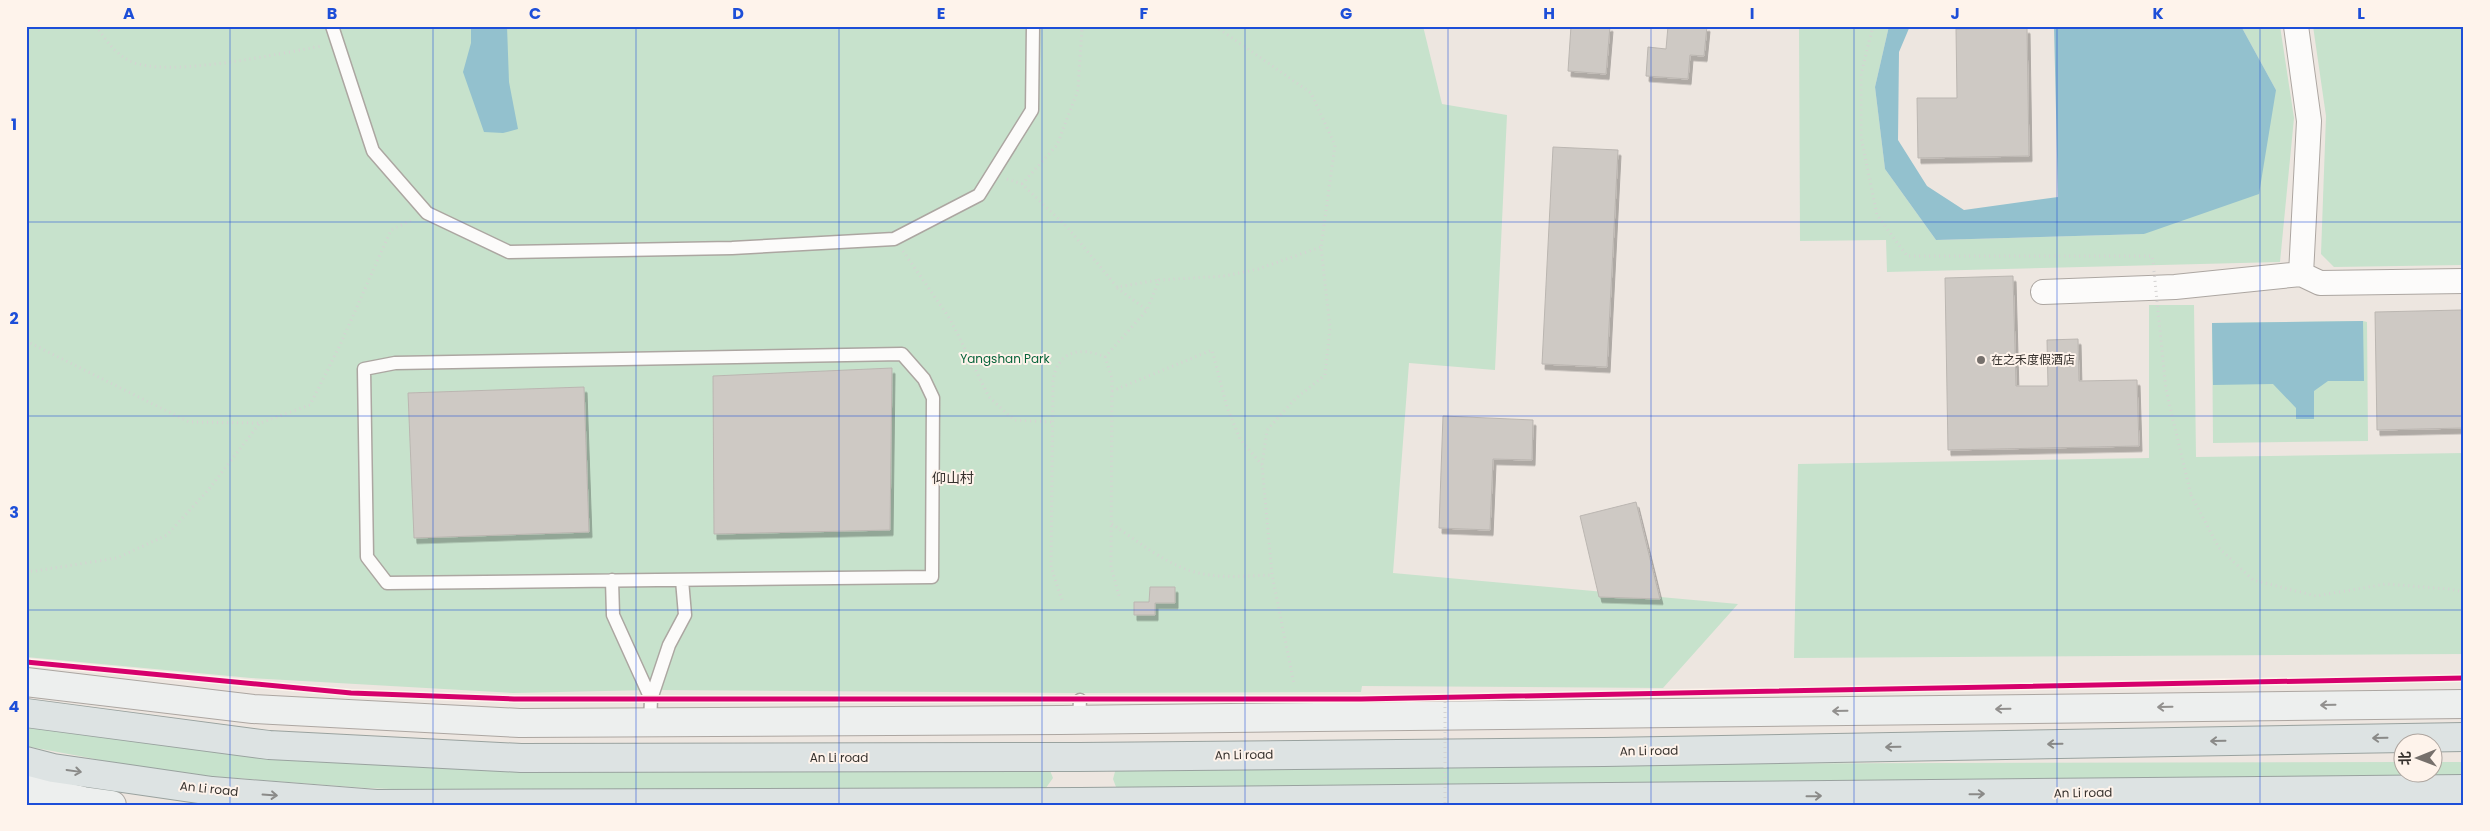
<svg xmlns="http://www.w3.org/2000/svg" width="2490" height="831" font-family="Poppins,'Noto Sans SC',sans-serif">
  <style>
    .green { fill: #c7e2cc }
    .water { fill: #93c1ce }
    .building { fill: #cec9c4; stroke: #bbb6b1; filter: url(#shadow) }
    .lines { fill: none; stroke-linecap: round; stroke-linejoin: round }
    .lane-casing { stroke: #aca6a1; stroke-width: 15 }
    .street-casing { stroke: #aca6a1; stroke-width: 26 }
    .secondary-casing { stroke: #aca6a1; stroke-width: 30 }
    .primary-casing { stroke: #99a29f; stroke-width: 30 }
    .path { stroke: #d5d3d2; stroke-width: 3; stroke-dasharray: 1 4; stroke-linecap: butt }
    .lane { stroke: #fcfbfa; stroke-width: 12 }
    .street { stroke: #fcfbfa; stroke-width: 24 }
    .secondary { stroke: #edefee; stroke-width: 28 }
    .primary { stroke: #dde3e3; stroke-width: 28 }
    .path-bridge { stroke: #d5d3d2; stroke-width: 3; stroke-dasharray: 1 4; stroke-linecap: butt }
    .cycleway-casing { stroke: #fef3eb; stroke-width: 8 }
    .cycleway { stroke: #d6006c; stroke-width: 5 }
    .oneway { stroke: #92908e }
    .oneway2 { stroke: #8a8a88 }
    .grid { fill: none; stroke: #1d4ed8; stroke-width: 1; stroke-opacity: 0.55 }
    .poi-dot { fill: #76706c; stroke: #fef3eb; stroke-width: 2 }
    .labels { text-anchor: middle; stroke-width: 4; stroke-linejoin: round; paint-order: stroke }
    .park-label { font-size: 12px; fill: #07643a; stroke: #fef3eb }
    .poi-label { font-size: 12px; fill: #36312d; stroke: #fef3eb; text-anchor: start }
    .street-label { font-size: 12px; fill: #36312d; stroke: #fef3eb }
    .neighbourhood-label { font-size: 14px; fill: #36312d; stroke: #fef3eb }
    .neatline { fill: none; stroke: #1d4ed8; stroke-width: 2 }
    .grid-label { font-size: 16px; text-anchor: middle; font-weight: bold; fill: #1d4ed8 }
  </style>
  <defs>
    <filter id="shadow"><feDropShadow dx="3" dy="5.5" stdDeviation="0" flood-color="#0004"/></filter>
  </defs>
  <rect width="100%" height="100%" fill="#ede6e0"/>
  <path class="green" d="M26 26H1423L1442 104 1507 115 1495 370 1409 363 1393 573 1738 604 1663 688 1362 686 1361 692 1079 693 651 690 513 693 251 678 26 657Z
    M1799 26H1889L1875 87 1885 169 1936 240 2144 234 2276 90 2241 26H2280L2294 118 2280 262 1887 272 1886 240 1800 241Z
    M2313 26H2464V265L2334 267 2321 254 2326 116Z
    M2149 305H2194L2196 457 2464 453V654L1794 658 1798 464 2149 458Z
    M2363 321 2367 322 2368 441 2213 443 2212 323Z
    M26 724 1049 768 1053 778 1043 792 495 793 366 788 170 773 36 748 26 746Z
    M2402 762V774H2432L2433 762H2464V788L1132 792 1116 787 1113 779 1116 768 1127 765Z"/>
  <path class="water" d="M471 26H507L509 82 518 129 503 133 484 132 463 72 471 43Z
    M1889 26H1910L1899 52 1898 140 1927 186 1964 210 2058 197 2054 26H2241L2276 90 2259 194 2144 234 1936 240 1885 169 1875 87Z
    M2363 321 2364 381H2328L2314 391V419H2296V408L2273 384 2213 385 2212 323Z"/>
  <path class="building" d="M1571 26H1610L1606 74 1568 71Z
    M1668 26H1707L1704 56 1690 55 1688 79 1646 76 1648 47 1666 49Z
    M2027 28 2029 156 1918 158 1917 98H1957L1956 29Z
    M1553 147 1618 150 1607 367 1542 364Z
    M2013 276 2016 386H2048L2047 340 2078 339 2079 381 2137 380 2139 446 1948 450 1945 278Z
    M2461 310 2463 428 2377 430 2375 312Z
    M892 368 890 530 714 534 713 376Z
    M584 387 589 532 414 538 408 393Z
    M1443 416 1533 420 1532 460 1493 459 1490 530 1439 528Z
    M1636 502 1660 599 1599 597 1580 516Z
    M1150 587H1175V603H1155V615H1134V602H1149Z"/>
  <g class="lines">
    <g class="lane-casing">
      <path id="lane" d="M332 26 373 151 427 213 509 252 732 248 894 239 979 195 1032 110 1033 26
        M902 354 924 379 933 398 932 577 387 583 367 557 364 369 395 363Z
        M612 580 613 615 651 699
        M1079 719 1080 700
        M650 723 651 699 669 645 685 615 682 580"/>
    </g>
    <g class="street-casing">
      <path id="street" d="M2301 274 2320 283 2464 281
        M2043 292 2175 287 2301 274 2309 121 2296 26"/>
    </g>
    <g class="secondary-casing">
      <path id="secondary" d="M26 682 253 709 520 723 1061 720 2464 704
        M26 788 83 801 112 805"/>
    </g>
    <g class="primary-casing">
      <path id="primary" d="M26 713 269 745 521 758 1079 757 1604 752 2464 737
        M26 761 53 768 212 791 376 804 1080 802 2464 789"/>
    </g>
    <path class="path" d="M96 26C106 40 114 53 130 61 165 79 281 53 322 46
      M1215 26 1311 93 1335 145 1321 247 1330 328 1325 375 1295 399 1267 430 1262 465 1272 575 1294 684
      M1873 26 1861 74V137L1877 215 1907 256H2152L2154 267
      M1007 179 1022 184 1068 228 1117 287 1159 280
      M1022 184 1057 145 1078 90 1082 26
      M903 251 950 319 989 397 1014 420 1052 422
      M1117 288 1147 310
      M26 341 189 422 260 423 310 405 340 345 391 230 412 220
      M1105 357 1147 310 1159 280 1225 276 1258 269 1321 247
      M1112 391 1212 350 1227 407 1240 439 1262 465
      M2191 495 2219 548 2253 580 2316 596 2386 584 2449 589 2464 592
      M1112 524C1136 540 1163 562 1191 571 1216 579 1246 576 1272 575
      M26 571H35L117 558 167 535 209 489 259 424
      M1062 600 1051 567 1053 381C1057 351 1080 346 1105 357L1112 378 1111 567 1120 599"/>
    <use href="#lane" class="lane"/>
    <use href="#street" class="street"/>
    <use href="#secondary" class="secondary"/>
    <use href="#primary" class="primary"/>
    <path class="path-bridge" d="M2154 271 2166 390 2191 495
      M1445 702V805"/>
    <g class="cycleway-casing">
      <path id="cycleway" d="M26 662 351 693 514 699H1361L2464 678"/>
    </g>
    <use href="#cycleway" class="cycleway"/>
  </g>
  <defs><path id="oneway-shaft" d="M-6 0H5M1.5-3L5.5 0L1.5 3" fill="none" stroke-width="1.6" stroke-linecap="round" stroke-linejoin="round" transform="scale(1.25)"/></defs>
  <g class="oneway">
    <use href="#oneway-shaft" transform="translate(2328 705) rotate(179)"/>
    <use href="#oneway-shaft" transform="translate(2165 707) rotate(179)"/>
    <use href="#oneway-shaft" transform="translate(2003 709) rotate(179)"/>
    <use href="#oneway-shaft" transform="translate(1840 711) rotate(179)"/>
  </g>
  <g class="oneway2">
    <use href="#oneway-shaft" transform="translate(2380 738) rotate(179)"/>
    <use href="#oneway-shaft" transform="translate(2218 741) rotate(179)"/>
    <use href="#oneway-shaft" transform="translate(2055 744) rotate(179)"/>
    <use href="#oneway-shaft" transform="translate(1893 747) rotate(179)"/>
    <use href="#oneway-shaft" transform="translate(74 771) rotate(8)"/>
    <use href="#oneway-shaft" transform="translate(1977 794) rotate(-1)"/>
    <use href="#oneway-shaft" transform="translate(270 795) rotate(4)"/>
    <use href="#oneway-shaft" transform="translate(1814 796) rotate(-1)"/>
  </g>
  <path class="grid" d="M230 26V805M433 26V805M636 26V805M839 26V805M1042 26V805M1245 26V805M1448 26V805M1651 26V805M1854 26V805M2057 26V805M2260 26V805M26 222H2464M26 416H2464M26 610H2464"/>
  <circle class="poi-dot" cx="1981" cy="360" r="5"/>
  <g class="labels">
    <g class="park-label">
      <text x="1005" y="363">Yangshan Park</text>
    </g>
    <g class="poi-label">
      <text x="1991" y="364">在之禾度假酒店</text>
    </g>
    <g class="street-label">
      <text transform="translate(1649 751) rotate(-1)" y="4">An Li road</text>
      <text transform="translate(1244 755) rotate(-1)" y="4">An Li road</text>
      <text x="839" y="762">An Li road</text>
      <text transform="translate(209 789) rotate(6)" y="4">An Li road</text>
      <text transform="translate(2083 793) rotate(-1)" y="4">An Li road</text>
    </g>
    <g class="neighbourhood-label">
      <text x="953" y="483">仰山村</text>
    </g>
  </g>
  <rect width="2490" height="831" fill="none" stroke="#fef3eb" stroke-width="55"/>
  <g transform="translate(2418 758) rotate(269)"><circle r="24" fill="#fef3eb" stroke="#aea59f"/>
  <path d="M0-4L9 19L0 12L-9 19Z" fill="#76706c"/>
  <text y="-8" font-size="14" font-weight="bold" text-anchor="middle" fill="#36312d">北</text>
  </g>
  <rect x="28" y="28" width="2434" height="776" class="neatline"/>
  <g class="grid-label">
    <text x="129" y="19">A</text>
    <text x="332" y="19">B</text>
    <text x="535" y="19">C</text>
    <text x="738" y="19">D</text>
    <text x="941" y="19">E</text>
    <text x="1144" y="19">F</text>
    <text x="1346" y="19">G</text>
    <text x="1549" y="19">H</text>
    <text x="1752" y="19">I</text>
    <text x="1955" y="19">J</text>
    <text x="2158" y="19">K</text>
    <text x="2361" y="19">L</text>
    <text x="14" y="130">1</text>
    <text x="14" y="324">2</text>
    <text x="14" y="518">3</text>
    <text x="14" y="712">4</text>
  </g>
</svg>
